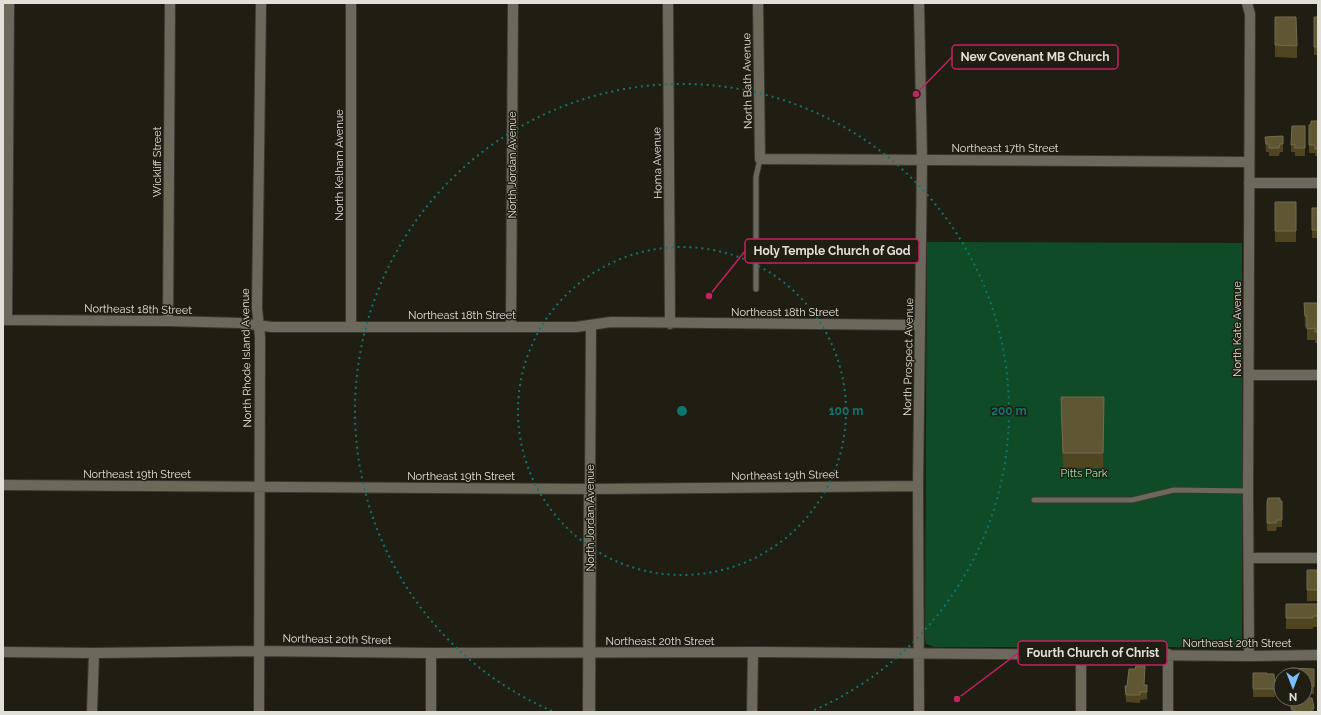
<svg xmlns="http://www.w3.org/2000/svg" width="1321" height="715" font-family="Raleway,sans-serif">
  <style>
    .green { fill: #104b27 }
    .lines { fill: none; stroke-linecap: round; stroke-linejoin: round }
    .service-casing { stroke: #393731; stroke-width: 7 }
    .minor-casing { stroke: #393731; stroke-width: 12 }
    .tertiary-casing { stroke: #393731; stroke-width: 14 }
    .service { stroke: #6c695c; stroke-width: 5 }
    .minor { stroke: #6c695c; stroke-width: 10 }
    .tertiary { stroke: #6c695c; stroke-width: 12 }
    .wall { fill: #4f4621 }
    .building { fill: #5f5634; stroke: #736c4e }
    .ring { fill: none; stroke: #0f766e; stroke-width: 2; stroke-dasharray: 2 4 }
    .labels { text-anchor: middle; stroke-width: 3; stroke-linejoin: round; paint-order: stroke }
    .street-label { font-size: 11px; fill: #e0dfd8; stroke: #201d13 }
    .park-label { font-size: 11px; fill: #91ebaa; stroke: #201d13 }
    .centre { fill: #0f766e; stroke: #201d13; stroke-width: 2 }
    .ring-label { font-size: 12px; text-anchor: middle; font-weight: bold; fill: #0f766e; stroke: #201d13; stroke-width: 3; stroke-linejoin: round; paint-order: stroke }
    .leader { fill: none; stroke: #c42261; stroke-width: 1.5 }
    .callout-dot { fill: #c42261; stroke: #201d13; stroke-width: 1.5 }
    .callout { fill: #201d13; stroke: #c42261; stroke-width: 1.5 }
    .callout-label { font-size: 12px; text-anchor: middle; font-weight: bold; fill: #e0dfd8 }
  </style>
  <rect width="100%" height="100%" fill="#201d13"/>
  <path class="green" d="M927 242 1242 243V641L1239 647H935L926 644 925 638Z"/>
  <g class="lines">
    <g class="service-casing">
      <path id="service" d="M756 289V177L760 159
        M1034 500H1132L1174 490 1248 491"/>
    </g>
    <g class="minor-casing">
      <path id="minor" d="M351 3V327
        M668 3 670 324
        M758 3 760 159 1249 162
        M1247 3 1250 14 1248 491 1249 656
        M1249 183H1318
        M3 320 168 321 240 323 272 327H576L611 322 920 325
        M7 320 9 3
        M168 321 170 3
        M511 327 513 3
        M1249 375H1318
        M3 485 590 489 918 486
        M590 489 591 325
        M1249 558H1318
        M3 652 94 653 259 651 431 653 756 652 1249 656 1318 655
        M92 712 94 653
        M259 712 260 337 257 308 261 3
        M431 712V653
        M752 712 753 652
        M919 712 918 486 922 160 919 3
        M1081 712V655
        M1168 712V654"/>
    </g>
    <g class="tertiary-casing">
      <path id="tertiary" d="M589 712 590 489"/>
    </g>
    <use href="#service" class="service"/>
    <use href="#minor" class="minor"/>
    <use href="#tertiary" class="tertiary"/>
  </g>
  <path class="wall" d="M1314 17H1318V55H1314Z
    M1275 45 1297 46V58L1275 57Z
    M1318 121V156H1315V153H1309V125Z
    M1292 126H1305V156H1295V152H1291Z
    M1283 136V152H1280L1279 156H1269V152H1266L1265 137Z
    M1275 202H1296V242H1275Z
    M1312 208H1318V238H1312Z
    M1304 303H1318V343H1315V340H1307V328L1305 327Z
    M1061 412H1104L1103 468H1063Z
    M1280 501H1282V527H1277L1276 531H1267V502Z
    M1307 570H1318V601H1307Z
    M1286 604H1318V627H1313V629H1286Z
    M1314 669V694H1305V675L1291 674Z
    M1253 673 1274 674 1275 697H1253Z
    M1147 685V699L1140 700V703L1126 702 1125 686Z
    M1291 704 1314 708V712H1291Z"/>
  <path class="building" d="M1275 17H1296L1297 46 1275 45Z
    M1314 17H1318V47H1314Z
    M1311 121H1318V149H1315V145H1309V125L1311 124Z
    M1292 126H1305V148H1295V144L1291 145Z
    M1283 136V144H1280L1279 148H1269V144H1266L1265 137Z
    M1275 202H1296V231H1275Z
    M1312 208H1318V230H1312Z
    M1304 303H1318V332H1315V328L1307 329V316H1305Z
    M1061 397H1104L1103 453H1063Z
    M1268 498H1280V501H1282V520H1277L1276 523H1267V502Z
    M1307 570H1318V590H1307Z
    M1286 604H1318V616H1313V618H1286Z
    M1136 666H1145L1144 685H1147V692H1140V695H1126L1125 686H1127L1129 669H1135Z
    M1291 668 1314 669V686H1305V675H1284V673L1291 674Z
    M1253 673H1267V674H1274L1275 689H1253Z
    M1305 698H1312L1314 708H1312V712H1294V709H1291V704L1294 703V699H1305Z"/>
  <g class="ring">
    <circle cx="682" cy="411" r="164"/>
    <path d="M552 711A327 327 0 1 1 812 711"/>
  </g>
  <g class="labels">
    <g class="street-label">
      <text transform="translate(747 81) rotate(-91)" y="4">North Bath Avenue</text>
      <text x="1005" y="152">Northeast 17th Street</text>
      <text transform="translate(157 162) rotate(-90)" y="4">Wickliff Street</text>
      <text transform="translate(657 163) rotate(-91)" y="4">Homa Avenue</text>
      <text transform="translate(339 165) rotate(-90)" y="4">North Kelham Avenue</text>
      <text transform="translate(512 165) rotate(-90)" y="4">North Jordan Avenue</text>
      <text transform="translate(138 309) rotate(1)" y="4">Northeast 18th Street</text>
      <text x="785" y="316">Northeast 18th Street</text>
      <text x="462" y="319">Northeast 18th Street</text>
      <text transform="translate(1237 329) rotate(-90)" y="4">North Kate Avenue</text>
      <text transform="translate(908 357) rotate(-89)" y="4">North Prospect Avenue</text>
      <text transform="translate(246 358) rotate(-91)" y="4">North Rhode Island Avenue</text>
      <text x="137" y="478">Northeast 19th Street</text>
      <text transform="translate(785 475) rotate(-1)" y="4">Northeast 19th Street</text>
      <text x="461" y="480">Northeast 19th Street</text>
      <text transform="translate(590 518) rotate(-90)" y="4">North Jordan Avenue</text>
      <text transform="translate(337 639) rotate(1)" y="4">Northeast 20th Street</text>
      <text x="660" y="645">Northeast 20th Street</text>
      <text x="1237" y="647">Northeast 20th Street</text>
    </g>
    <g class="park-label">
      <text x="1084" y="477">Pitts Park</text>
    </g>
  </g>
  <circle cx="682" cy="411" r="6" class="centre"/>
  <g class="ring-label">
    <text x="846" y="415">100 m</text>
    <text x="1009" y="415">200 m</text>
  </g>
  <path class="leader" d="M916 94L952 57M709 296L745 251M957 699L1018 653"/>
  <g class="callout-dot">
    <circle cx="916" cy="94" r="4"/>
    <circle cx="709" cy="296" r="4"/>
    <circle cx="957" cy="699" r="4"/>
  </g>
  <g class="callout">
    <rect x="952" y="45" width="166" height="24" rx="4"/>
    <rect x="745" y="239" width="174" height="24" rx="4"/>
    <rect x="1018" y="641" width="149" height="24" rx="4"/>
  </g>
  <g class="callout-label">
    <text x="1035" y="61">New Covenant MB Church</text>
    <text x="832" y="255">Holy Temple Church of God</text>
    <text x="1093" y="657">Fourth Church of Christ</text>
  </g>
  <rect width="1321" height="715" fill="none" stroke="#e0dfd8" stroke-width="8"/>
  <g transform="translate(1293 687) rotate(180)"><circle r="19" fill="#201d13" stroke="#6d6b62"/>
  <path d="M0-3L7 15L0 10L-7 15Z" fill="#7bbef8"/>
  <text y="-6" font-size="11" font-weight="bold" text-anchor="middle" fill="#e0dfd8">N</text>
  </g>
</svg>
